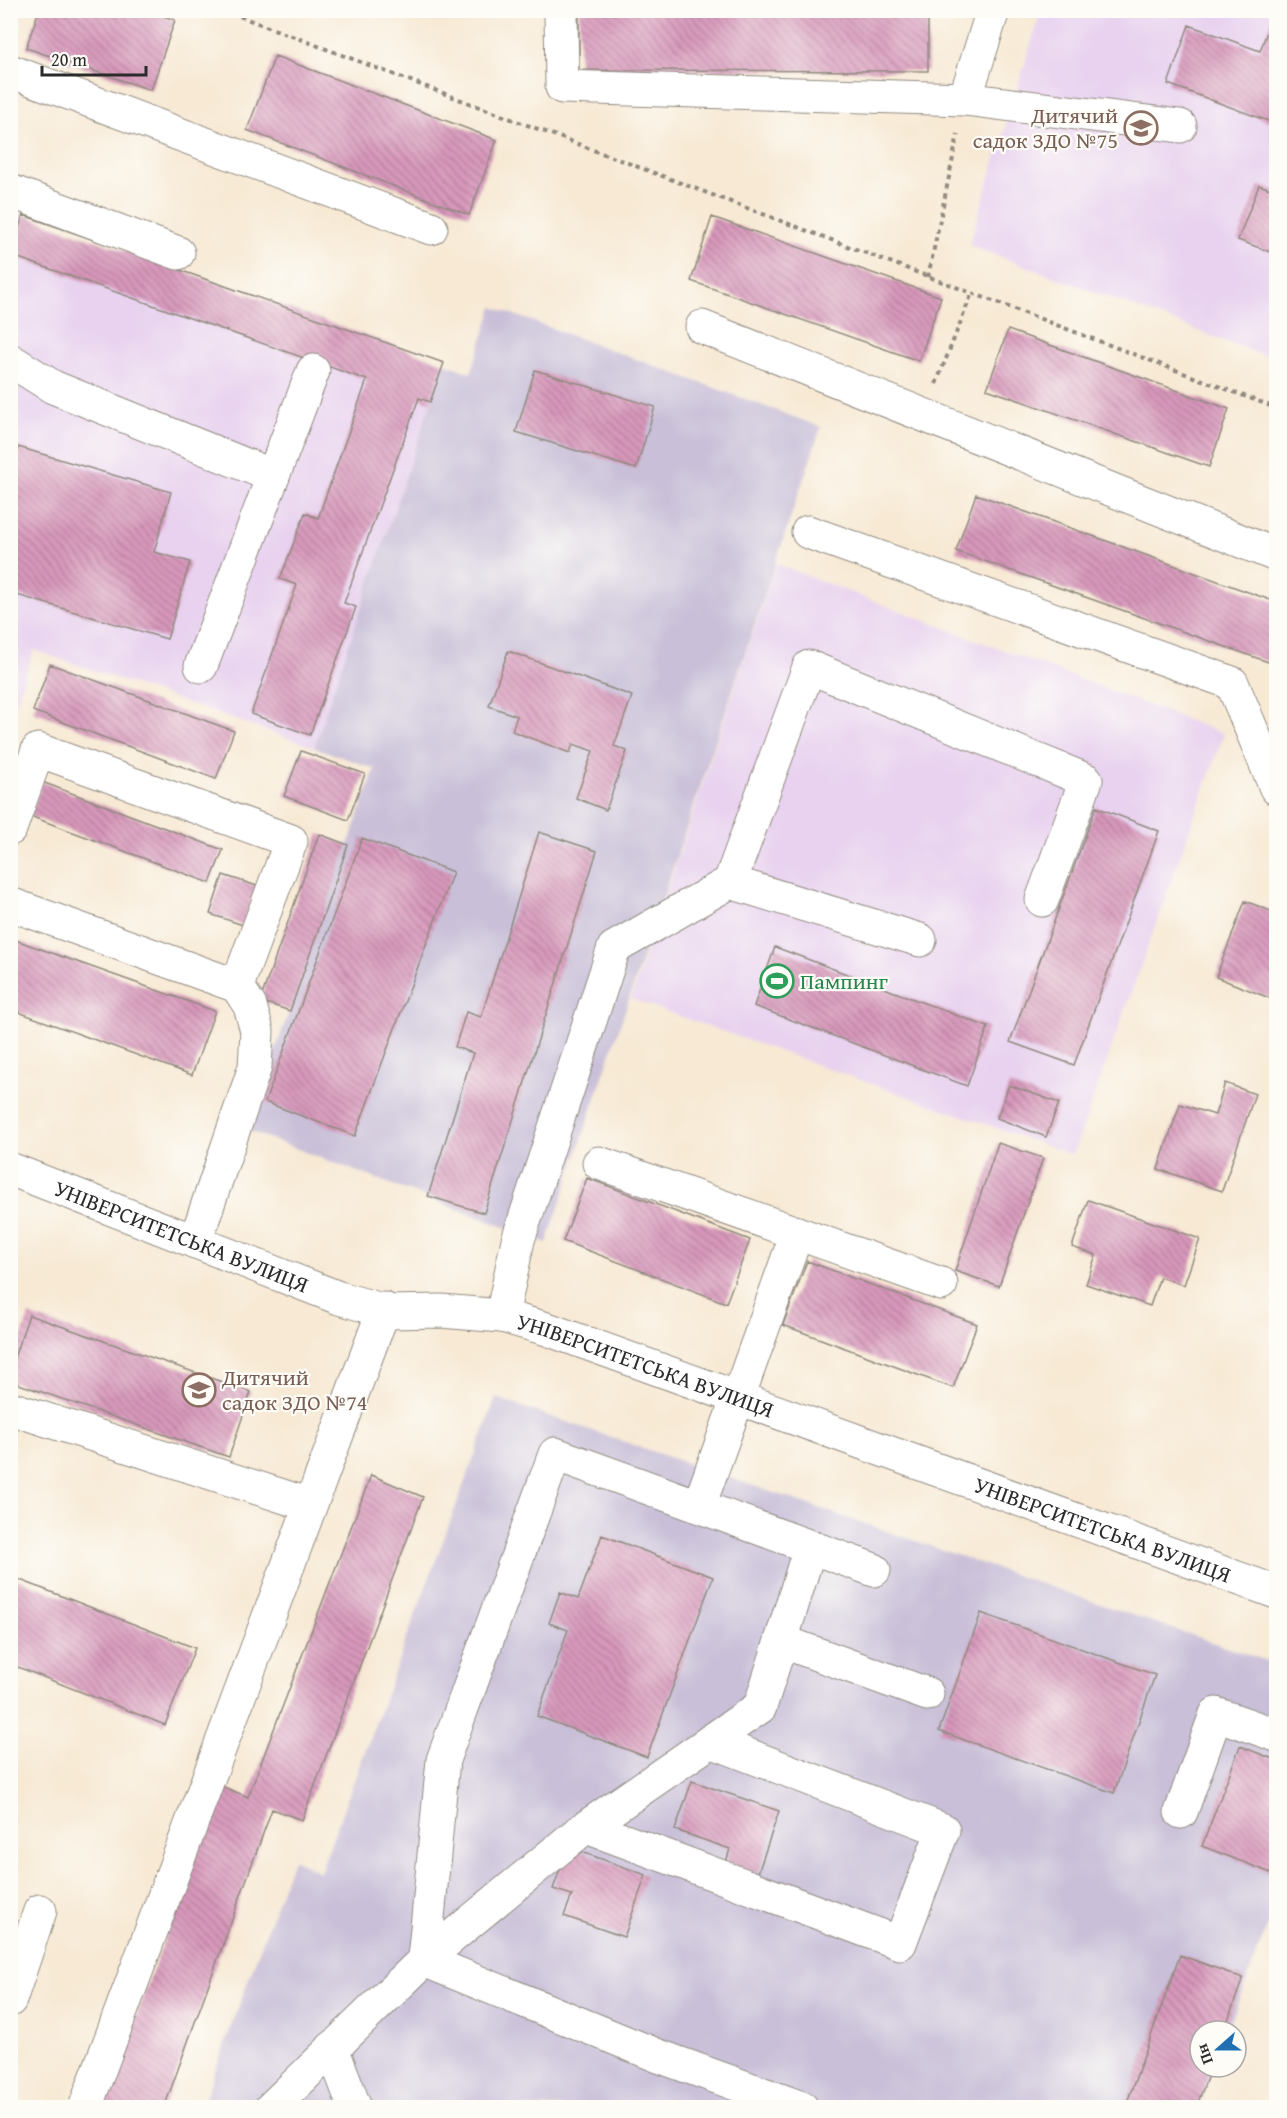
<svg xmlns="http://www.w3.org/2000/svg" width="1287" height="2118" font-family="'Gentium Book Plus',serif">
  <style>
    .built { fill: #e8d2ef }
    .industrial { fill: #c9bfd8 }
    .building { fill: url(#building-back-hatch) }
    .lines { fill: none; stroke-linecap: round; stroke-linejoin: round }
    .minor-casing { stroke: #918a80; stroke-width: 35 }
    .path { stroke: #918a80; stroke-width: 4; stroke-dasharray: 4.5 4.5; stroke-linecap: butt }
    .minor { stroke: #fff; stroke-width: 33 }
    .labels { text-anchor: middle; stroke-width: 4.5; stroke-linejoin: round; paint-order: stroke }
    .education-label { font-size: 22px; fill: #785e54; stroke: #fdfcf7; text-anchor: end }
    .leisure-label { font-size: 22px; fill: #27864d; stroke: #fdfcf7; text-anchor: start }
    .street-label { font-size: 22px; fill: #2b2b2b; stroke: #fdfcf7 }
  </style>
  <defs>
    <pattern id="building-back-hatch" width="6" height="6" patternUnits="userSpaceOnUse" patternTransform="scale(1.5)"><rect width="6" height="6" fill="#d898bb"/><path d="M-1 5l2 2M0 0l6 6M5-1l2 2" fill="none" stroke="#af7c98"/></pattern>
  </defs>
  <rect width="100%" height="100%" fill="#fdfcf7"/>
  <filter id="ink" filterUnits="userSpaceOnUse"><feTurbulence type="fractalNoise" baseFrequency=".0167" numOctaves="2"/><feDisplacementMap in="SourceGraphic" scale="12" xChannelSelector="R" yChannelSelector="G"/><feConvolveMatrix kernelMatrix="1 2 1 2 8 2 1 2 1" color-interpolation-filters="sRGB"/></filter>
  <filter id="wash" filterUnits="userSpaceOnUse"><feTurbulence type="fractalNoise" baseFrequency=".008" numOctaves="4" result="noise"/><feDisplacementMap in="SourceGraphic" scale="24" xChannelSelector="R" yChannelSelector="G"/><feGaussianBlur stdDeviation="1.35" result="paint"/><feColorMatrix in="noise" values="0 0 0 0 0 0 0 0 0 0 0 0 0 0 0 0 0 1.4 0 .05"/><feComposite in="paint" operator="in"/></filter>
  <g filter="url(#wash)">
    <rect width="100%" height="100%" fill="#f7e9d4"/>
    <path class="built" d="M1041 11H1276V360L969 245Z
      M11 211 444 363 314 747 34 650 11 716Z
      M776 564 1224 734 1073 1155 631 999Z"/>
    <path class="industrial" d="M493 307 821 427 547 1243 247 1130 375 769 314 747 444 363 471 373Z
      M496 1398 1276 1664V1904L1227 2031H1200V2067H1213L1198 2107 201 2108 293 1859 320 1872Z"/>
    <g id="blocks">
      <path class="building" d="M39 10H146L175 20 151 90 26 48Z
        M579 10H928V71L579 70Z
        M1275 10 1276 124 1168 84 1189 25 1260 51Z
        M275 56 497 140 469 215 247 130Z
        M1259 185 1276 191V254L1238 240Z
        M23 215 444 363 430 402 419 398 344 603 356 607 310 735 251 714 297 585 280 579 305 513 318 518 367 380 10 255Z
        M712 217 941 297 919 361 691 281Z
        M1008 330 1229 409 1209 467 987 389Z
        M535 370 655 407 636 469 516 432Z
        M18 447 171 492 154 552 190 562 167 639 10 593V471Z
        M976 494 1276 602V648L1271 663 956 551Z
        M508 651 632 696 614 746 627 751 606 810 576 798 593 751 573 744 570 753 512 731 517 716 489 706Z
        M50 664 234 731 216 779 33 711Z
        M301 751 365 774 348 820 284 796Z
        M42 782 223 850 210 883 30 816Z
        M1096 807 1159 831 1074 1065 1010 1042Z
        M539 832 597 851 484 1213 428 1196 473 1053 455 1047 466 1012 481 1017Z
        M319 834 348 845 290 1011 260 1001Z
        M362 838 453 872 355 1136 265 1102Z
        M223 875 257 886 243 925 210 914Z
        M1245 901 1276 913V987L1272 999 1216 977Z
        M10 938 215 1011 192 1075 10 1009Z
        M775 947 988 1027 967 1086 754 1006Z
        M1225 1083 1255 1094 1222 1191 1158 1169 1180 1104 1215 1115Z
        M1009 1085 1059 1103 1046 1137 997 1118Z
        M998 1143 1043 1158 999 1286 955 1271Z
        M587 1178 750 1240 726 1303 563 1241Z
        M1088 1200 1200 1239 1184 1285 1160 1277 1150 1306 1086 1284 1096 1255 1072 1247Z
        M807 1261 977 1324 953 1388 783 1325Z
        M29 1315 251 1392 229 1457 10 1381V1369Z
        M371 1475 423 1497 302 1820 272 1809 164 2108H102L221 1786 248 1797Z
        M602 1535 713 1577 647 1757 537 1716 568 1630 549 1623 560 1592 578 1599Z
        M10 1576 195 1648 165 1725 10 1664Z
        M981 1613 1155 1675 1114 1793 939 1731Z
        M1240 1746 1276 1760V1875L1202 1846Z
        M692 1781 779 1811 758 1873 726 1862 730 1849 675 1830Z
        M568 1847 646 1875 624 1937 564 1916 572 1895 553 1889Z
        M1180 1955 1243 1978 1224 2031H1200V2067H1211L1196 2108H1125Z"/>
    </g>
  </g>
  <g filter="url(#ink)">
    <use href="#blocks" fill-opacity="0" stroke="#918a80" stroke-width="1.5"/>
    <g class="lines">
      <g class="minor-casing">
        <g id="minor">
          <path d="M561 10 562 87 965 99 993 10"/>
          <path d="M10 71 431 228"/>
          <path d="M965 99 1180 126"/>
          <path d="M10 191 178 253"/>
          <path d="M702 327 1276 555"/>
          <path d="M10 360 53 387 273 476"/>
          <path d="M808 532 1232 683 1276 788"/>
          <path d="M201 666 313 371"/>
          <path d="M10 829 38 750 291 841 237 986"/>
          <path d="M730 882 920 940"/>
          <path d="M10 904 237 986 250 1006 257 1031 255 1067 195 1242"/>
          <path d="M599 1163 941 1284"/>
          <path id="s1" d="M10 1169 339 1298 389 1312 441 1311 502 1316 547 1329 1276 1592"/>
          <path d="M502 1316 518 1240 614 948 730 882 809 667 1086 780 1042 900"/>
          <path d="M10 1408 310 1505"/>
          <path d="M699 1506 797 1233"/>
          <path d="M781 1641 810 1547"/>
          <path d="M1181 1812 1216 1714 1276 1735"/>
          <path d="M587 1827 900 1943 943 1830 711 1741"/>
          <path d="M424 1960 443 1760 555 1454 874 1570"/>
          <path d="M424 1960 579 1832 760 1707 781 1641 927 1694"/>
          <path d="M10 2000 40 1911"/>
          <path d="M332 2048 355 2108"/>
          <path d="M85 2108 384 1309"/>
          <path d="M271 2108 424 1960 656 2055 802 2108"/>
        </g>
      </g>
      <path class="path" d="M223 10 1276 408
        M928 277 958 134
        M936 384 972 293"/>
      <use href="#minor" class="minor"/>
    </g>
  </g>
  <defs>
    <g id="school-ring" transform="scale(1.725)"><circle r="9.5" fill="#fdfcf7" stroke="#8d6e63" stroke-width="1.5"/><path d="M0-5L7-2L0 1L-7-2ZM-4 1L0 2.5L4 1V4Q0 6-4 4Z" fill="#8d6e63"/></g>
    <g id="stadium-ring" transform="scale(1.725)"><circle r="9.5" fill="#fdfcf7" stroke="#2e9e5b" stroke-width="1.5"/><path d="M0-5a6.5 5 0 1 0 0 10a6.5 5 0 1 0 0-10ZM-3.5-1.8h7v3.6h-7Z" fill="#2e9e5b"/></g>
  </defs>
  <g fill-rule="evenodd">
    <use href="#school-ring" x="1141" y="128"/>
    <use href="#stadium-ring" x="777" y="981"/>
    <use href="#school-ring" x="199" y="1390"/>
  </g>
  <g class="labels">
    <g class="education-label">
      <text x="1118" y="123">Дитячий<tspan x="1118" dy="25">садок ЗДО №75</tspan></text>
      <text x="222" y="1385" text-anchor="start">Дитячий<tspan x="222" dy="25">садок ЗДО №74</tspan></text>
    </g>
    <g class="leisure-label">
      <text x="800" y="989">Пампинг</text>
    </g>
    <g class="street-label">
      <text dy="8" stroke="none"><textPath href="#s1" startOffset="184">УНІВЕРСИТЕТСЬКА ВУЛИЦЯ</textPath></text>
      <text dy="8" stroke="none"><textPath href="#s1" startOffset="670">УНІВЕРСИТЕТСЬКА ВУЛИЦЯ</textPath></text>
      <text dy="8" stroke="none"><textPath href="#s1" startOffset="1156">УНІВЕРСИТЕТСЬКА ВУЛИЦЯ</textPath></text>
    </g>
  </g>
  <rect width="1287" height="2118" fill="none" stroke="#fdfcf7" stroke-width="36"/>
  <g transform="translate(1218 2049) rotate(249)"><circle r="28" fill="#fdfcf7" stroke="#a9a8a5" stroke-width="1.5"/>
  <path d="M0-4.5L10 22L0 15L-10 22Z" fill="#1f6fb2"/>
  <text y="-9" font-size="16" font-weight="bold" text-anchor="middle" fill="#2b2b2b">Пн</text>
  </g>
  <path d="M42 66v9h104v-9" fill="none" stroke="#2b2b2b" stroke-width="3"/>
  <text x="51" y="66" font-size="18" fill="#2b2b2b" stroke="#fdfcf7" stroke-width="4.5" paint-order="stroke">20 m</text>
</svg>
